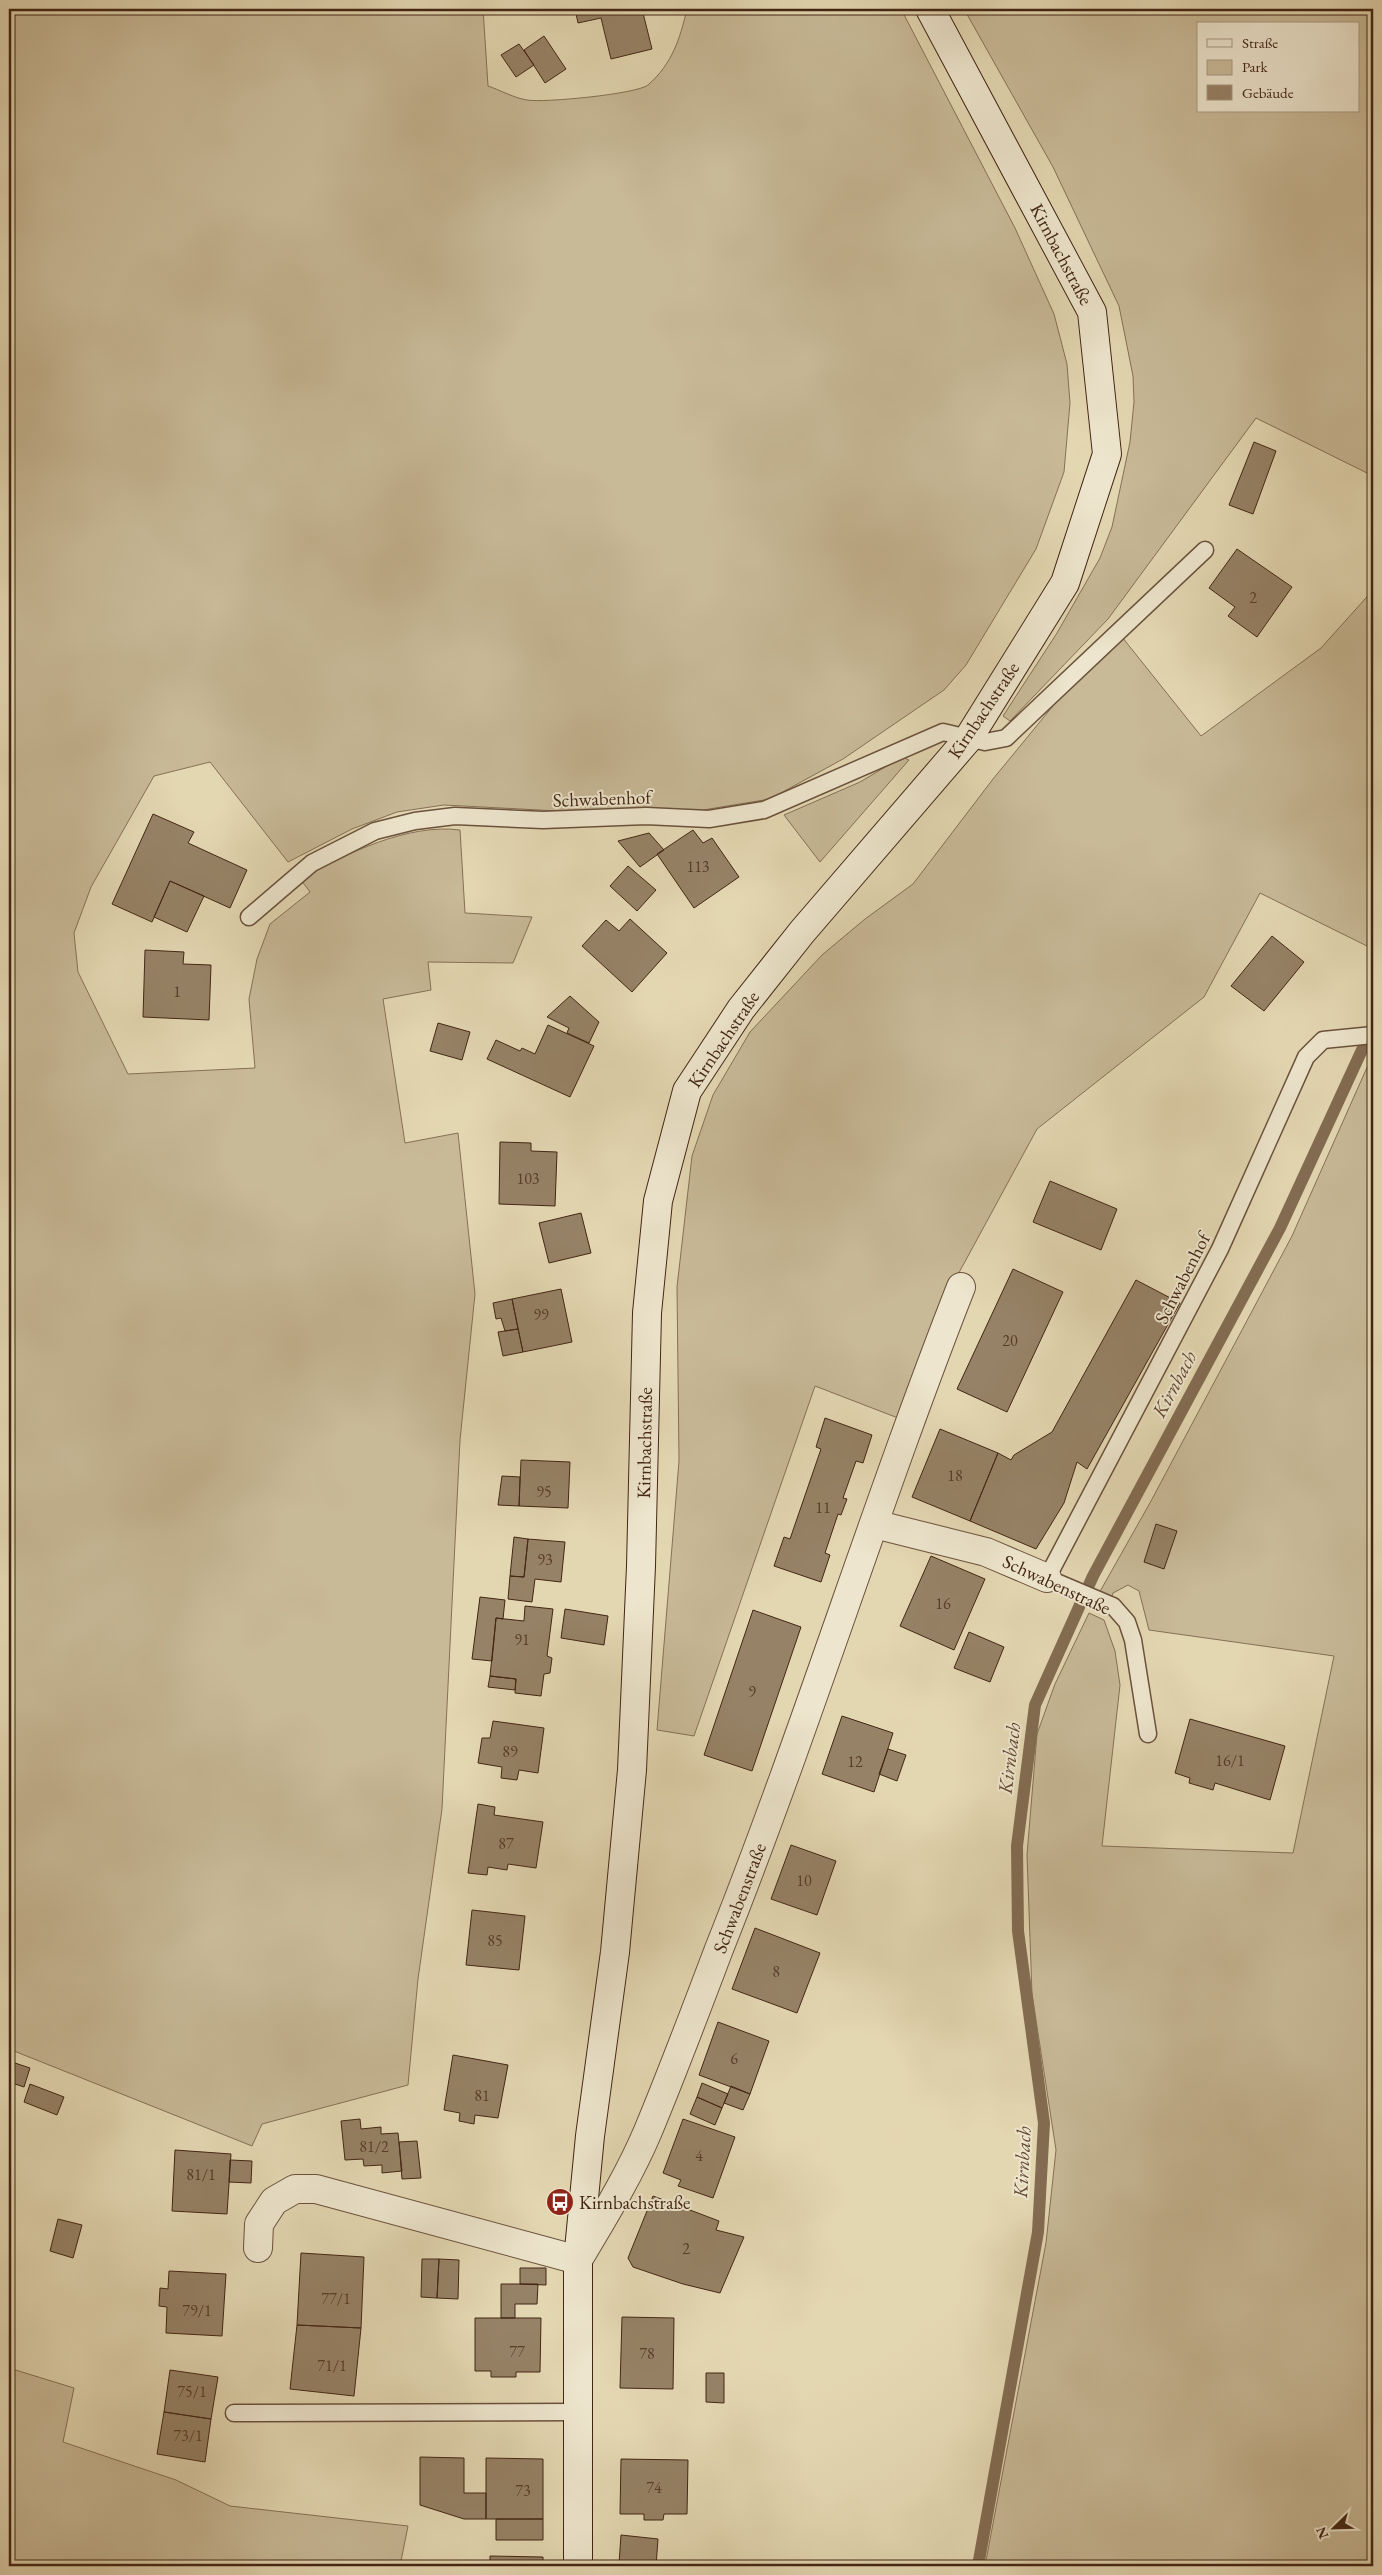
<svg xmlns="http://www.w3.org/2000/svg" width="1382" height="2575" font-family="'EB Garamond',serif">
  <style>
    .green { fill: #c8b997; stroke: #867056; fill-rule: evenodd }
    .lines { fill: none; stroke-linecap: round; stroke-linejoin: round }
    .stream { stroke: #836c52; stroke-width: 12 }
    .building { fill: #968266; stroke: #432614 }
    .service-casing { stroke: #6b523c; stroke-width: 19 }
    .minor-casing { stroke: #6b523c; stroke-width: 30 }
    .secondary-casing { stroke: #432614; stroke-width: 30 }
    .service { stroke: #ede5cd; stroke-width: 16 }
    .minor { stroke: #ede5cd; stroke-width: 28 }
    .secondary { stroke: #ede5cd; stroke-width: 28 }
    .labels { text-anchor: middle; stroke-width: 4; stroke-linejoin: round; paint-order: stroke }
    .number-label { font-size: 16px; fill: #583d28 }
    .street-label { font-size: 19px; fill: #432614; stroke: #ede5cd }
    .poi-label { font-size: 19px; fill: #432614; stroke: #ede5cd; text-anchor: start }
    .water-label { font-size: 20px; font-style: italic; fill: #634933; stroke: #ede5cd }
  </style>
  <rect width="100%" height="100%" fill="#e3d7b2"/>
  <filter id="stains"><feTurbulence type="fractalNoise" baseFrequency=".004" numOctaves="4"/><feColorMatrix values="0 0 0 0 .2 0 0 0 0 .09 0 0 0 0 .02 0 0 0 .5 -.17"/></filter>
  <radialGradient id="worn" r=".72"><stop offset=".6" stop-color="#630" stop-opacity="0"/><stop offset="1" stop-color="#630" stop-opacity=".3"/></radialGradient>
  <path class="green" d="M9 9H483L488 86C500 90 514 98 527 100 544 103 637 94 648 85 672 64 680 39 687 9H901L1015 228 1054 314 1067 364 1070 403 1064 472 1036 549 966 665 944 690 843 759 770 799 703 810H687L578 812 444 805 397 812 352 829 288 862 210 762 154 776 91 887 74 933 78 972 128 1074 255 1068 249 999 257 959 270 924 310 892 301 880C343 854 409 823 460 830L465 913 532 917 513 963 428 962 431 990 383 999 405 1143 458 1133 475 1294 460 1440 442 1809 418 1979 408 2085 262 2124 252 2146 9 2049Z
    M964 9H1373V476L1256 418 1108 619 1010 721 1003 716 1057 633 1100 558 1112 527 1130 442 1134 402 1133 376 1119 306 1053 167ZM1198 24H1358V111H1198Z
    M1373 590V949L1260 893 1204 997 1037 1129 955 1280 898 1418 815 1386 694 1736 657 1730 679 1461 677 1287 692 1156 713 1095 750 1032 822 955 865 919 913 884 993 779 1071 684 1122 637 1201 736 1321 648Z
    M902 757 909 760 820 862 784 815 860 782Z
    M1373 1054V2566H985L1046 2243 1056 2150 1032 1994 1027 1855 1037 1734 1055 1684 1089 1613 1104 1620 1115 1651 1120 1685 1102 1846 1293 1853 1334 1656 1149 1630 1139 1591 1128 1585 1113 1593 1111 1599 1098 1595 1151 1501 1292 1236Z
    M9 2368 74 2388 63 2442 176 2480 230 2506 408 2526 400 2566H9Z"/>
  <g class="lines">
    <path class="stream" d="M978 2566 1038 2232 1044 2123 1018 1931 1017 1846 1035 1705 1093 1576 1280 1228 1373 1026"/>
  </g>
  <path class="building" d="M575 9H642L652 49 611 59 601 18 578 23Z
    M544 36 566 69 545 83 524 50Z
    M519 44 534 65 516 77 501 55Z
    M1254 442 1276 451 1253 514 1229 505Z
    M1237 549 1292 587 1257 637 1228 616 1235 607 1209 588Z
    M153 814 194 832 188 843 247 870 230 908 170 881 152 922 112 904Z
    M693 830 703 843 712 838 739 877 694 908 657 854Z
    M649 833 664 850 640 867 618 841Z
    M628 866 656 890 637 911 610 886Z
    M170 881 204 896 187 932 154 917Z
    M630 919 667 953 632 992 582 946 606 920 619 931Z
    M1272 936 1304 962 1264 1011 1231 986Z
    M145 950 184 952 183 964 211 965 209 1020 143 1017Z
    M570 996 599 1022 589 1043 567 1033 569 1028 547 1017Z
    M438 1023 470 1032 462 1060 430 1051Z
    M548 1025 594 1046 570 1097 487 1059 496 1040 520 1051 522 1048 535 1054Z
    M500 1142 531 1143V1151L557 1152 555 1206 499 1204Z
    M1050 1181 1117 1209 1101 1250 1033 1222Z
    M581 1213 591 1253 549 1263 539 1223Z
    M1013 1269 1063 1292 1007 1412 957 1389Z
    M1136 1280 1180 1303 1087 1469 1077 1462 1064 1503 1036 1549 970 1521 998 1453 1011 1460 1014 1455 1052 1432Z
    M561 1289 572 1342 523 1352 512 1299Z
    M512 1299 518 1329 505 1331 501 1318 496 1319 493 1303Z
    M518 1329 523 1352 503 1356 498 1332Z
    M825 1418 872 1435 863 1463 856 1461 843 1498 847 1499 841 1515 838 1514 825 1553 830 1555 821 1582 774 1566 784 1537 790 1539 821 1449 816 1447Z
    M940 1429 998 1453 970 1521 912 1497Z
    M521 1460 570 1462 568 1508 519 1506Z
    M502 1476 520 1477 519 1506 498 1505Z
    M1156 1524 1177 1531 1164 1569 1144 1562Z
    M514 1537 528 1539 524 1577 510 1576Z
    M528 1539 565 1542 561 1582 535 1579 532 1602 508 1599 510 1576 524 1577Z
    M931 1556 985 1579 954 1650 900 1626Z
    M480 1597 505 1600 503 1619 496 1618 492 1661 472 1659Z
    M525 1606 553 1609 547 1656 552 1658 550 1673 544 1674 541 1696 515 1693 516 1679 490 1676 496 1618 524 1621Z
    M565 1609 608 1616 604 1645 561 1638Z
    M753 1610 801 1627 752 1771 704 1755Z
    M969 1632 1004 1647 990 1682 954 1668Z
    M490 1676 516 1679 515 1690 488 1687Z
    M842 1716 893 1733 874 1792 822 1774Z
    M1190 1719 1285 1746 1270 1800 1215 1783 1213 1790 1189 1783 1190 1778 1175 1773Z
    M493 1721 544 1728 538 1773 519 1770 517 1780 501 1778 502 1767 478 1763 482 1738H490Z
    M888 1749 906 1755 897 1781 879 1774Z
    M478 1804 495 1807 494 1815 543 1822 536 1868 508 1864 507 1870 488 1867 487 1875 468 1873Z
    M791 1845 836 1861 817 1915 771 1899Z
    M472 1910 525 1916 519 1970 466 1965Z
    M755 1928 820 1953 797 2013 732 1989Z
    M718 2022 769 2041 750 2094 699 2075Z
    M453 2055 508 2065 498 2118 475 2115 474 2124 459 2121 460 2113 444 2110Z
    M9 2061 30 2068 24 2087 9 2082Z
    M702 2083 728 2094 722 2108 697 2097Z
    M30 2084 64 2097 57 2115 24 2102Z
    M731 2086 750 2094 743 2110 724 2103Z
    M697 2097 722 2108 715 2125 690 2114Z
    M360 2119 361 2129 381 2127V2134L398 2133 402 2171 382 2173V2165L364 2166 363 2159 345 2160 341 2121Z
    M683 2119 735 2137 713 2198 678 2186 681 2180 663 2173Z
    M417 2141 421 2178 402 2179 399 2142Z
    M175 2150 231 2154 227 2214 172 2211Z
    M230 2160 252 2161 251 2183 229 2182Z
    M653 2196 719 2221 716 2230 744 2237 720 2293 683 2284 633 2267 628 2258Z
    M58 2219 82 2225 73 2258 50 2251Z
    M301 2253 364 2257 361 2328 297 2325Z
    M422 2259H439L437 2298 421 2297Z
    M439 2259 459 2260 458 2299 437 2298Z
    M520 2268H546V2285L520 2284Z
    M169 2271 226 2274 222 2336 166 2333 167 2307 159 2306 160 2288 168 2289Z
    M501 2284H538L537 2304H515V2318H501Z
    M622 2317 674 2318 673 2389 620 2388Z
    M475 2318H541L540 2372H516V2377H491V2371H475Z
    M297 2325 361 2328 354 2396 290 2389Z
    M170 2370 218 2377 211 2419 164 2412Z
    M706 2373H724V2403L706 2402Z
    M164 2412 211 2419 205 2462 157 2454Z
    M420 2457 464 2458V2493H486V2519H464L420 2505Z
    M486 2458 543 2459V2519H486Z
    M621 2459 688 2460 687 2514H664L663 2520H644V2514H620Z
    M496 2519H543V2540H496Z
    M621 2535 658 2539 656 2566H628L619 2564Z
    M490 2556 543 2557V2566H490Z"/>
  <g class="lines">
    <g class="service-casing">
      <path id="service" d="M249 917 312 863 375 831 415 821 455 816 543 820 646 816 709 819 764 810 943 732 985 742 1006 738 1205 550
        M1148 1734 1133 1640 1127 1622 1113 1606 1047 1578 1220 1249 1306 1057 1323 1040 1373 1035
        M234 2413 578 2412"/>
    </g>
    <g class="minor-casing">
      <path id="minor" d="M874 1524 986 1552 1047 1578
        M258 2248 259 2224 274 2201 295 2189H316L578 2260C603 2218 629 2176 648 2131 673 2071 696 2010 719 1949 806 1731 875 1506 961 1287"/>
    </g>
    <g class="secondary-casing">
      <path id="secondary" d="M578 2566V2260L590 2136 615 1952 632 1770 641 1566 647 1313 658 1201 687 1091 741 1009 802 932 968 739 1065 583 1107 454 1092 312 930 9"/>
    </g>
    <use href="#service" class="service"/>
    <use href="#minor" class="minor"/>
    <use href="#secondary" class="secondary"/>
  </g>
  <defs>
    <g id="bus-disc" transform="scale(1.4375)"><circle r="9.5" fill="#8f2418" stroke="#ede5cd"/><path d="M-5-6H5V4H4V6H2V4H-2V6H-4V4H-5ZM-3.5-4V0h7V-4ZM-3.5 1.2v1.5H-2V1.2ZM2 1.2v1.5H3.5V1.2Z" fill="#fff"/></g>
  </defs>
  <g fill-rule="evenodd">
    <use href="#bus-disc" x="560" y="2202"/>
  </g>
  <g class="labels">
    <g class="number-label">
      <text x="1253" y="603">2</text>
      <text x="698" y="872">113</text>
      <text x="177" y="997">1</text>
      <text x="528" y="1184">103</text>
      <text x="541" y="1320">99</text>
      <text x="1010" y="1346">20</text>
      <text x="955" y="1481">18</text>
      <text x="544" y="1497">95</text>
      <text x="823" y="1513">11</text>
      <text x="545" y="1565">93</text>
      <text x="943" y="1609">16</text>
      <text x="522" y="1645">91</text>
      <text x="752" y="1697">9</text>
      <text x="510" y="1757">89</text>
      <text x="1230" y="1766">16/1</text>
      <text x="855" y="1767">12</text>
      <text x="506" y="1849">87</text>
      <text x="804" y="1886">10</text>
      <text x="495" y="1946">85</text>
      <text x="776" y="1977">8</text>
      <text x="734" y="2064">6</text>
      <text x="482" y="2101">81</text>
      <text x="374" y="2152">81/2</text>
      <text x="699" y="2161">4</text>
      <text x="201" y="2180">81/1</text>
      <text x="686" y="2254">2</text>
      <text x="336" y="2304">77/1</text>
      <text x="197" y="2316">79/1</text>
      <text x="517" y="2357">77</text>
      <text x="647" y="2359">78</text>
      <text x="332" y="2371">71/1</text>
      <text x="192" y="2397">75/1</text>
      <text x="188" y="2441">73/1</text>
      <text x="654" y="2493">74</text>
      <text x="523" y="2496">73</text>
    </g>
    <g class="street-label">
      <text transform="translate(1062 254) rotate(62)" y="7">Kirnbachstraße</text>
      <text transform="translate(983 710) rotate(-56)" y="7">Kirnbachstraße</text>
      <text transform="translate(602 798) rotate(-2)" y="7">Schwabenhof</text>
      <text transform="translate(723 1039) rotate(-56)" y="7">Kirnbachstraße</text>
      <text transform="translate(1182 1278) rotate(-63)" y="7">Schwabenhof</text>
      <text transform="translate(644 1443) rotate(-89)" y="7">Kirnbachstraße</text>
      <text transform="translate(1057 1584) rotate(25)" y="7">Schwabenstraße</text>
      <text transform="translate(739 1898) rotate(-69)" y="7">Schwabenstraße</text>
    </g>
    <g class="poi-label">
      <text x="579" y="2209">Kirnbachstraße</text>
    </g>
    <g class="water-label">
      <text transform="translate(1174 1384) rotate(-62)" y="7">Kirnbach</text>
      <text transform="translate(1009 1758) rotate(-83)" y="7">Kirnbach</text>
      <text transform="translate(1022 2162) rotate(-87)" y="7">Kirnbach</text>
    </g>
  </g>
  <rect width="1382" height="2575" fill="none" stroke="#e3d7b2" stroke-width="30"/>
  <rect x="10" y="10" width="1362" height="2555" fill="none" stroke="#432614" stroke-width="2.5"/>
  <rect x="15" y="15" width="1352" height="2545" fill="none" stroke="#432614"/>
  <rect x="1197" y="22" width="162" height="90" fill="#ede5cd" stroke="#a99983"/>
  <rect x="1207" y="39" width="25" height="8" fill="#ede5cd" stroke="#a99983"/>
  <text x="1242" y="48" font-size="15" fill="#432614">Straße</text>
  <rect x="1207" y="60" width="25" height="15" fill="#c8b997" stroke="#a99983"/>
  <text x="1242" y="72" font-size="15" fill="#432614">Park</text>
  <rect x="1207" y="85" width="25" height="15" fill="#968266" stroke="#a99983"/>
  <text x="1242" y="98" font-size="15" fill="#432614">Gebäude</text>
  <g transform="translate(1334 2528) rotate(247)" stroke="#ede5cd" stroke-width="4" paint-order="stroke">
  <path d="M0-4L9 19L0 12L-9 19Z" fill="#432614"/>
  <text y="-8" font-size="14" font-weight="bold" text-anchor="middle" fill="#432614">N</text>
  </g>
  <rect width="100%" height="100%" filter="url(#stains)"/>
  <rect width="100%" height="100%" fill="url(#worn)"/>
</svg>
